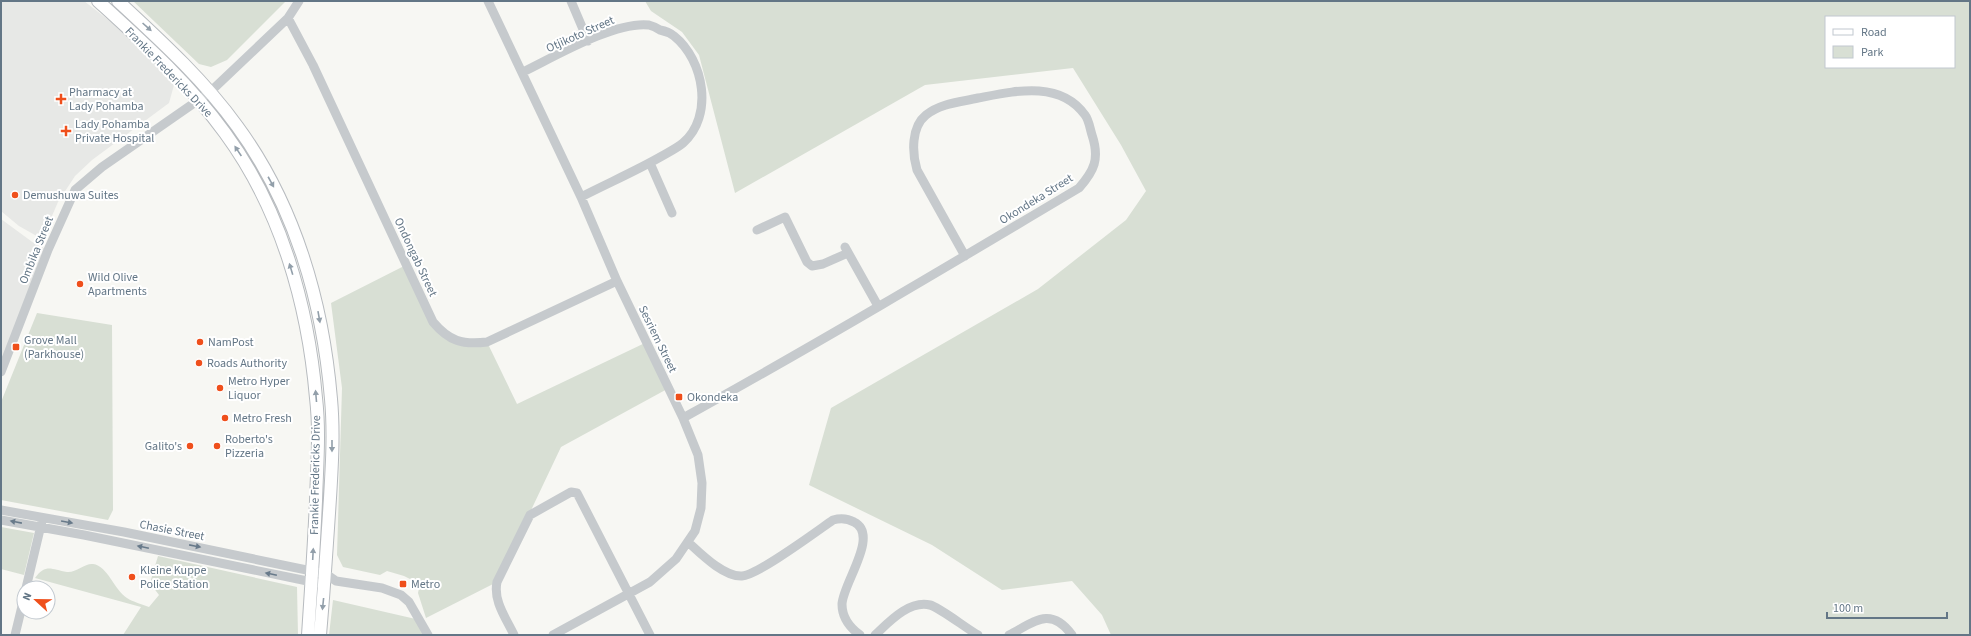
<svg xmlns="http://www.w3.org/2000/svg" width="1971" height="636" font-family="'Source Sans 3',sans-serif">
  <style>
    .built { fill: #e7e8e6 }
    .green { fill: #d8dfd4; fill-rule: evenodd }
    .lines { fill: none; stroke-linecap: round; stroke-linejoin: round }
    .major-casing { stroke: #b7bbbf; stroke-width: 14 }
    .minor { stroke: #c6cacd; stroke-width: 9 }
    .major { stroke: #fff; stroke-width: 12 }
    .oneway { fill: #929faa }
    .oneway2 { fill: #687a8a }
    .poi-dot { fill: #ef4f1b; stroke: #fff; stroke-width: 1.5 }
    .labels { text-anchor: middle; stroke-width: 4; stroke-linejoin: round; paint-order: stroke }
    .street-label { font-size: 12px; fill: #637686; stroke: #fff }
    .poi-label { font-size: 12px; fill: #637686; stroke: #fff; text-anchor: start }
  </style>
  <rect width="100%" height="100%" fill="#f7f7f3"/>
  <path class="built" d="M1 1H84L133 39 174 85 169 103 92 160 75 176 58 202 42 239 19 226 1 211Z
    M1 219 35 244 48 250 1 372Z"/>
  <path class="green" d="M133 1H286L227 60 211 67 199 64Z
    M645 1H1970V635H1111L1102 615 1072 581 1002 590 932 545 809 485 831 408 1038 289 1126 220 1146 191 1121 145 1073 68 925 85 735 193 699 55 682 32 651 11ZM1826 17H1954V67H1826Z
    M406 265 433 322 451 339 487 342 517 404 647 342 669 388 561 447 497 582 426 618 418 593 420 584 404 576 387 571 380 575 343 567 337 555 342 388 331 303Z
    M37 313 112 325 113 510 108 520 1 500V402Z
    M1 527 34 533 24 575 1 569Z
    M158 556 297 587 298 635H123L141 607 35 578C46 563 52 570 67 572 76 573 85 563 93 564 108 566 114 590 127 598 133 602 142 604 149 607L159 595 150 583Z
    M333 600 420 620 428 635H329Z"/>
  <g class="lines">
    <g class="major-casing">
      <path id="major" d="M98 1C143 42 189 83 225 133 281 209 308 305 316 398 320 432 317 466 316 501 314 546 311 590 308 635
        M118 1C160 40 203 79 237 126 295 205 323 303 331 399 334 432 332 465 330 498 327 544 324 589 320 635"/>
    </g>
    <path class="minor" d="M488 1 581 197 617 281 683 418 698 455 702 483 701 508 695 531 676 559 650 582 553 635
      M571 1 588 41
      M288 18 313 65 433 322C449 341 462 345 487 342L617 281
      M523 72C554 57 615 21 649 25 653 26 657 28 660 30 665 31 670 33 674 36 704 60 714 116 683 143 677 148 669 152 662 156 636 171 608 183 581 197
      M650 163 672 213
      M757 230 785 217 807 262 812 266 823 264 848 253
      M845 247 878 306
      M1 372 48 250 75 190 102 167 210 92 288 18 299 1
      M683 418C817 344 948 266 1079 188 1094 171 1100 159 1092 135 1090 129 1089 120 1085 115 1060 80 1015 91 978 98 961 102 941 103 926 115 911 127 912 153 917 170L965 256
      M1 510 124 532 326 574 336 581 382 588 401 595 409 602 428 635
      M1 520 84 535 317 583
      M689 543C701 554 724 577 742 576 758 575 817 531 833 520 840 518 847 518 854 522 880 535 843 583 842 604 842 618 849 627 860 635
      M26 588 42 521
      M15 635 24 598
      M514 635C506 618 493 601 497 582L530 515 571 492 577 493 650 635
      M875 635C889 622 909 600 930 605 939 607 967 629 978 635
      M1009 635C1033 623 1050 605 1072 635"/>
    <use href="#major" class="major"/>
  </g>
  <defs><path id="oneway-solid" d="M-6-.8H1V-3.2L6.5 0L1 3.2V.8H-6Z"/></defs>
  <g class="oneway">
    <use href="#oneway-solid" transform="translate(147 27) rotate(42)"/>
    <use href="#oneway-solid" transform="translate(238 151) rotate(-124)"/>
    <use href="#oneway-solid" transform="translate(271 182) rotate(61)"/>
    <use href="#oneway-solid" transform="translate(291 269) rotate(-107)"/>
    <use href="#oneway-solid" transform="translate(319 317) rotate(80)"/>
    <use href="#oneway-solid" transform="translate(316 396) rotate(-95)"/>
    <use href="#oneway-solid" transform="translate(332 446) rotate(90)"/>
    <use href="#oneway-solid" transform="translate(313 554) rotate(-87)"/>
    <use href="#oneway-solid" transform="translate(323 604) rotate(96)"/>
  </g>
  <g class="oneway2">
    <use href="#oneway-solid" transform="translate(16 522) rotate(-169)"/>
    <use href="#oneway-solid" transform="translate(67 522) rotate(10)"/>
    <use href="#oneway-solid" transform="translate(195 546) rotate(11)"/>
    <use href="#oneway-solid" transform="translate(143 547) rotate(-168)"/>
    <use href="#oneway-solid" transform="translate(271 574) rotate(-168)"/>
  </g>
  <g class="poi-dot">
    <path d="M59 93h4v4h4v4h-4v4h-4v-4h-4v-4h4z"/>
    <path d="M64 125h4v4h4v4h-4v4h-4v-4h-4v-4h4z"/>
    <circle cx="15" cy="195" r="4"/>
    <circle cx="80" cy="284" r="4"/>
    <circle cx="200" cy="342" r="4"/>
    <rect x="12" y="343" width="8" height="8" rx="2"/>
    <circle cx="199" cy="363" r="4"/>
    <circle cx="220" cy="388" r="4"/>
    <rect x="675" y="393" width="8" height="8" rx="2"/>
    <circle cx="225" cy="418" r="4"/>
    <circle cx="190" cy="446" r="4"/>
    <circle cx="217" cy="446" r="4"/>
    <circle cx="132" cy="577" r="4"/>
    <rect x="399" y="580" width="8" height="8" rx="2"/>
  </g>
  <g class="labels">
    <g class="street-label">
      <text transform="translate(580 34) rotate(-24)" y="4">Otjikoto Street</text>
      <text transform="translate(169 72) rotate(46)" y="4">Frankie Fredericks Drive</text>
      <text transform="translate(1036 199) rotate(-32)" y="4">Okondeka Street</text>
      <text transform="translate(36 250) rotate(-68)" y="4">Ombika Street</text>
      <text transform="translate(416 257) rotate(65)" y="4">Ondongab Street</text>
      <text transform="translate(658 339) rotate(64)" y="4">Sesriem Street</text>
      <text transform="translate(315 475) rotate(-89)" y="4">Frankie Fredericks Drive</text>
      <text transform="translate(172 530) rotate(11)" y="4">Chasie Street</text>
    </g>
    <g class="poi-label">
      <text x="69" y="96">Pharmacy at<tspan x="69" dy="14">Lady Pohamba</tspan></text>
      <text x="75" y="128">Lady Pohamba<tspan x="75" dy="14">Private Hospital</tspan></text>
      <text x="23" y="199">Demushuwa Suites</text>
      <text x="88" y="281">Wild Olive<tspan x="88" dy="14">Apartments</tspan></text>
      <text x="24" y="344">Grove Mall<tspan x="24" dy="14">(Parkhouse)</tspan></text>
      <text x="208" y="346">NamPost</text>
      <text x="207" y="367">Roads Authority</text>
      <text x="228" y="385">Metro Hyper<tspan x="228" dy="14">Liquor</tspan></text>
      <text x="687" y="401">Okondeka</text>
      <text x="233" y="422">Metro Fresh</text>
      <text x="225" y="443">Roberto's<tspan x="225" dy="14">Pizzeria</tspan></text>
      <text x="182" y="450" text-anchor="end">Galito's</text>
      <text x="140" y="574">Kleine Kuppe<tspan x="140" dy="14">Police Station</tspan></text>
      <text x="411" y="588">Metro</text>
    </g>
  </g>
  <rect width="1971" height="636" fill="none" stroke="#637686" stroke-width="4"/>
  <rect x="1825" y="16" width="130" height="52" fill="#ffffff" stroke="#c1c8cf"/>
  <rect x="1833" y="29" width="20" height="6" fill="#ffffff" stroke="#c1c8cf"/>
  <text x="1861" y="36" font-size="12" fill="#637686">Road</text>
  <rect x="1833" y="46" width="20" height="12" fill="#d8dfd4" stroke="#c1c8cf"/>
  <text x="1861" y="56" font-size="12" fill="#637686">Park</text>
  <g transform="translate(36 600) rotate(292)"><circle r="19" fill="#ffffff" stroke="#c1c8cf"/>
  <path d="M0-3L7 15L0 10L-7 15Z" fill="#ef4f1b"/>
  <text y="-6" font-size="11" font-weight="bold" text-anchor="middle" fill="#637686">N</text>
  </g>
  <path d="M1827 612v6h120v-6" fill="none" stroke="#637686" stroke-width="2"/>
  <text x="1833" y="612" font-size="12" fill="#637686" stroke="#ffffff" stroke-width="3" paint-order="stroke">100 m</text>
</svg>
